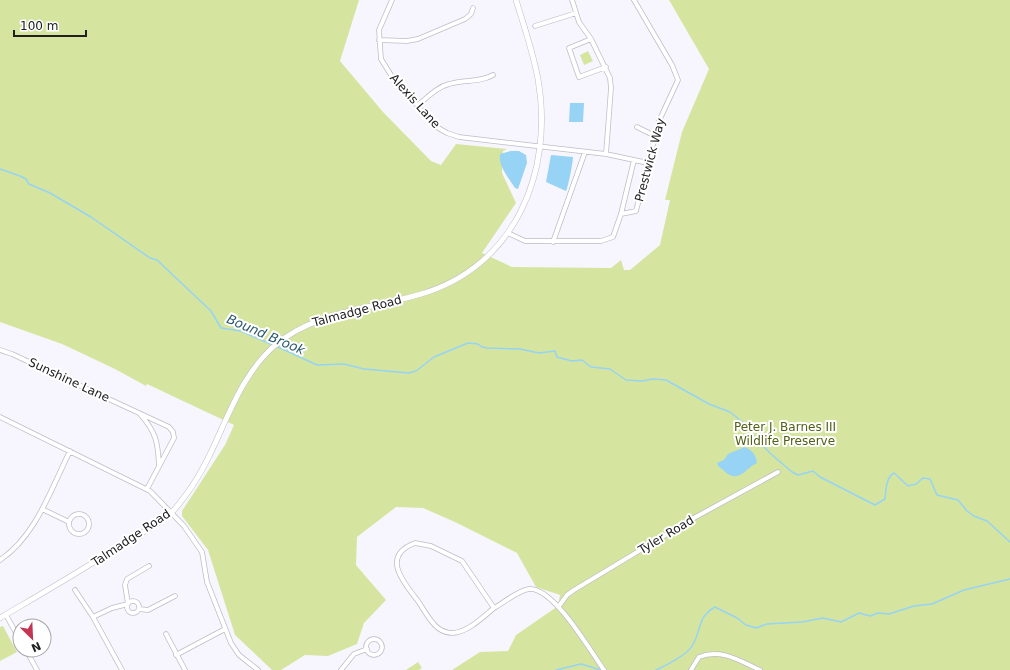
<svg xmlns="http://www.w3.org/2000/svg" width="1010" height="670" font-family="'DejaVu Sans',sans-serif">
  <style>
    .green { fill: #d5e5a0 }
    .water { fill: #96d3f4 }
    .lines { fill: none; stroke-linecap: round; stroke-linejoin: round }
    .stream { stroke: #96d3f4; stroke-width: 1.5 }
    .minor-casing { stroke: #bebdc6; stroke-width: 5.5 }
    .tertiary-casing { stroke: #bebdc6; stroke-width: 6 }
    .minor { stroke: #fff; stroke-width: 4 }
    .tertiary { stroke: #fff; stroke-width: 5 }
    .labels { text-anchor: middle; stroke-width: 4; stroke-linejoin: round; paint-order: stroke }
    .street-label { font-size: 12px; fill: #202023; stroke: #fff }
    .park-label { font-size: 12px; fill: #525f17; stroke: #fff }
    .water-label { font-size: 13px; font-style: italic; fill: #28576e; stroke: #fff }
  </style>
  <rect width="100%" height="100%" fill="#f7f6fe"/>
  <path class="green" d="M0 0H359L340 61 383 112 431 161 441 165 456 144 507 149 503 151 502 173 516 203 482 253 512 267 611 268 621 260 624 270H630L660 245 670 200H665L682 132 709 69 669 0H1010V670H452L480 652 508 651 516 635 558 606 560 595 536 587 517 553 455 522 423 508 396 507 357 537 356 565 386 600 364 623 357 644 328 656 305 655 281 670H272L235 635 208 550 182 516V511L225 445 234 425 147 384 146 386 115 369 62 344 0 322Z
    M588 51 593 61 584 65 580 55Z
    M3 626 17 652 0 661V627Z
    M418 662 422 668 419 670H406Z"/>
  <path class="water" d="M570 103H584L583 122H569Z
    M519 151 526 155 527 163 518 189 515 188C509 178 498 166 500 154L511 151Z
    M551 155 573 157C573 162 568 188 566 191L546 182Z
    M745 447C753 451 756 455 757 463 744 469 739 485 723 470 721 468 718 467 717 463L724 460 728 454Z"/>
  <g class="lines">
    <path class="stream" d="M0 169 20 176 26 179 29 184 50 193 91 217 150 258 157 260 211 311 221 328 241 331 273 345
      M276 346 317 365 344 364 364 369 409 373 416 371 434 357 468 343 478 344 482 347 487 348 520 349 539 353 555 351 557 357 572 361 582 360 591 367 610 369 626 380 642 381 653 379 666 380 709 404 730 412 746 425 756 439 771 454 792 472 798 475 813 471 820 477 875 505 885 499C886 490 886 477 894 473L908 486 916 484 923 478 930 479 937 495 958 500 967 511 974 516 987 521 1010 542
      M556 670 581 664 601 670
      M656 670C665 666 687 655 692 646 702 631 696 618 715 607L737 618 746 625 756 628 767 624 802 622 823 618 841 622 859 613 870 616 878 613 889 614 914 606 932 604 964 590 1010 579"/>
    <g class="minor-casing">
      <path id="minor" d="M392 0 379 30 381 59 391 75 435 126 447 133 459 137 606 154 648 163
        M572 0 579 22 591 39 610 78 611 88 606 154
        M535 26 576 13
        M591 39 569 48 579 77 606 67
        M379 40 407 41 418 39 465 19 471 14 473 8
        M418 105C428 97 437 87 449 84 465 79 479 83 493 75
        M637 127 655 136
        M621 214 634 160
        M508 233 525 241H601L613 237 621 214 636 211 659 121 678 80 672 65 634 0
        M553 242 585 152
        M0 350 12 354 169 427 173 432 174 438 147 489
        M140 414C156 432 158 442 159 466
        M0 417 150 491 184 526 202 552 207 582 231 643 239 655 258 670
        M42 509 69 522
        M69 524a10 10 0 1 1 20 0a10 10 0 1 1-20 0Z
        M415 543 431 546 462 561 494 608C483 617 468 632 453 633 447 633 442 631 438 628 430 622 424 610 418 601 404 583 380 556 415 543Z
        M0 560C36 536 51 489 70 451
        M75 590 93 617 122 670
        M127 607a6 6 0 1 1 12 0a6 6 0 1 1-12 0Z
        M559 606 567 595 574 590 692 519 778 472
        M494 608C505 602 517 591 529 589 553 586 591 652 604 670
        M139 609 148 610 175 596
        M6 615 20 640
        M93 617 112 608 128 604 125 585 127 579 149 566
        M166 634 185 670
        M366 647a8 8 0 1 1 16 0a8 8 0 1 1-16 0Z
        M26 650 37 670
        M176 655 225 629
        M341 670 354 654 367 649
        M691 670 699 657C721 648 740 661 760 670"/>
    </g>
    <g class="tertiary-casing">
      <path id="tertiary" d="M0 618C41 594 81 571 121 545 136 536 158 525 171 513 177 507 183 499 188 492 221 447 231 385 273 347 314 311 371 309 421 294 516 266 554 171 538 79 533 52 524 26 516 0"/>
    </g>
    <use href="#minor" class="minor"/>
    <use href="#tertiary" class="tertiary"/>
  </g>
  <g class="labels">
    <g class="street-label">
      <text transform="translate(415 101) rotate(48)" y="4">Alexis Lane</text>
      <text transform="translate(650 160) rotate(-75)" y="4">Prestwick Way</text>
      <text transform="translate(357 311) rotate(-15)" y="4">Talmadge Road</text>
      <text transform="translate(69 380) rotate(25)" y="4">Sunshine Lane</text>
      <text transform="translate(666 535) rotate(-31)" y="4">Tyler Road</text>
      <text transform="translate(131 538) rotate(-34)" y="4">Talmadge Road</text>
    </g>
    <g class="park-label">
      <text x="785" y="431">Peter J. Barnes III<tspan x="785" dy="14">Wildlife Preserve</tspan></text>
    </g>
    <g class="water-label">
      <text transform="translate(266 334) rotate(23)" y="5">Bound Brook</text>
    </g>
  </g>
  <g transform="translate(32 638) rotate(156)"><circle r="19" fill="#ffffff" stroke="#a6a6a7"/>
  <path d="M0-3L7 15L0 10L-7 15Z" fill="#c43453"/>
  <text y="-6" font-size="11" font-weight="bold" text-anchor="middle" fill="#202023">N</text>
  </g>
  <path d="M14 30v6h72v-6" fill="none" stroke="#202023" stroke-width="2"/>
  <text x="20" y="30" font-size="12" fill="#202023" stroke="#ffffff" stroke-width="3" paint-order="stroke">100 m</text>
</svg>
